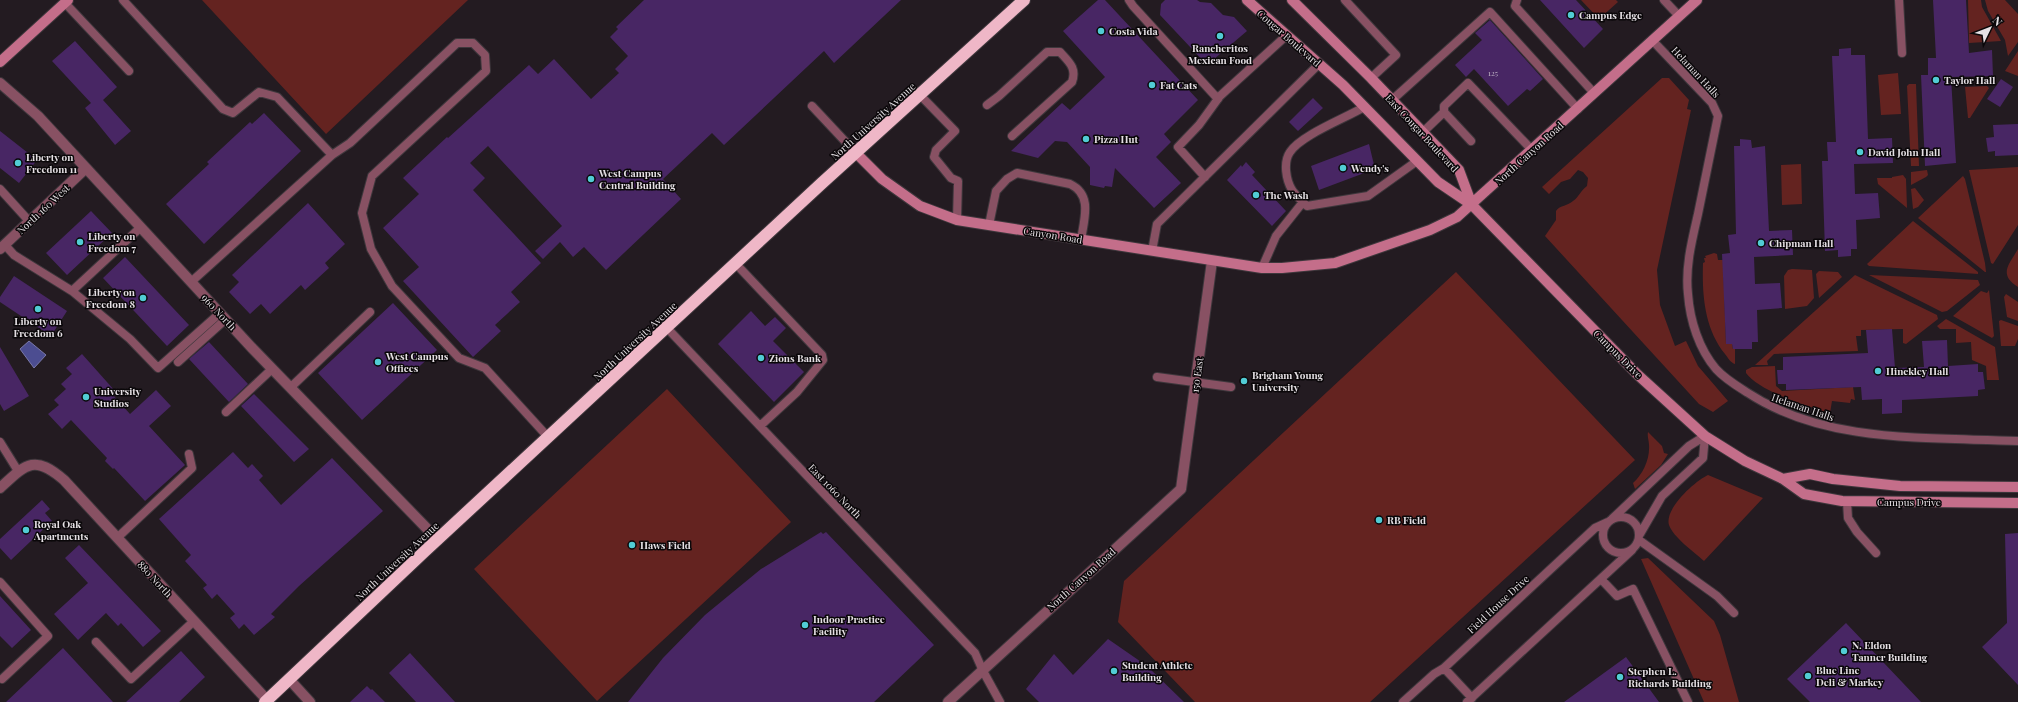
<svg xmlns="http://www.w3.org/2000/svg" width="2018" height="702" font-family="'Playfair Display',serif">
  <style>
    .green { fill: #642320 }
    .water { fill: #4c4d91; stroke: #7a79aa }
    .building { fill: #482664 }
    .lines { fill: none; stroke-linecap: round; stroke-linejoin: round }
    .lane-casing { stroke: #3e373c; stroke-width: 10 }
    .street-casing { stroke: #3e373c; stroke-width: 12 }
    .secondary-casing { stroke: #3e373c; stroke-width: 12 }
    .highway-casing { stroke: #3e373c; stroke-width: 14 }
    .lane { stroke: #885163; stroke-width: 8 }
    .street { stroke: #885163; stroke-width: 10 }
    .secondary { stroke: #c46e8a; stroke-width: 10 }
    .highway { stroke: #efb7c7; stroke-width: 12 }
    .poi-dot { fill: #51ccd4; stroke: #0a0709; stroke-width: 1.5 }
    .labels { text-anchor: middle; stroke-width: 3; stroke-linejoin: round; paint-order: stroke }
    .number-label { font-size: 8px; fill: #beb2c4 }
    .poi-label { font-size: 10px; font-weight: bold; fill: #e5e0e4; stroke: #0a0709; text-anchor: start }
    .street-label { font-size: 10px; fill: #e5e0e4; stroke: #0a0709 }
  </style>
  <rect width="100%" height="100%" fill="#231b21"/>
  <path class="green" d="M202 0H468L326 134Z
    M1581 0H1616L1618 2 1599 19Z
    M1968 0H1981L1982 7 2001 41 1969 43Z
    M1985 0H2005L2018 14V42L2008 56 2005 40 1988 11Z
    M2018 51V76L2005 71Z
    M1898 73 1901 114 1881 115 1878 75Z
    M1662 78H1669L1689 100 1687 109 1691 110 1657 270 1660 305 1675 346 1686 341 1698 366 1728 401 1713 412 1699 404 1545 236 1556 220V211C1560 205 1568 206 1573 201 1579 197 1580 191 1587 186L1588 178 1583 172 1578 170 1570 179 1561 182 1549 194 1542 187Z
    M1909 84H1916L1919 166H1911L1907 86Z
    M1987 86 1989 88 1970 118H1968L1965 87Z
    M1801 164 1802 204 1782 205 1781 165Z
    M2018 167V225L1993 264 1991 263 1969 170Z
    M1927 170 1928 175 1926 177 1911 185V172Z
    M1903 175 1906 179 1907 208 1878 184 1877 178H1892V177Z
    M1963 176 1965 179 1985 263 1986 272H1985L1918 218Z
    M1915 188 1924 200 1918 207 1913 209 1911 189Z
    M1913 221 1978 272V274L1869 266 1867 264Z
    M2018 249V287C1998 274 2009 265 2018 249Z
    M1714 253 1717 254 1718 260H1723L1726 344H1732L1733 349H1735V364C1731 363 1728 358 1725 354 1704 328 1702 294 1703 263L1705 262 1704 258H1706L1705 256Z
    M1792 269 1812 270 1814 298 1807 306 1785 309 1784 276 1788 270Z
    M1819 271 1838 272 1842 277 1819 298 1816 274Z
    M1456 272 1635 460 1370 702H1195L1118 622 1124 581Z
    M1855 275 1937 315 1938 319 1906 344 1903 343V329L1861 330V336H1856L1858 351 1774 354 1767 361 1768 365H1755Z
    M1869 275 1978 280 1980 285 1947 311 1942 312Z
    M1989 290 1994 336 1992 338 1953 316 1981 291 1987 293Z
    M2006 294 2018 302V321L2007 317 2004 297Z
    M1946 319 1995 347 1999 380H1987L1986 366 1972 360 1971 342 1956 343V329H1940L1937 326Z
    M2001 320 2018 326V339L2015 346H2001L1999 321Z
    M1775 366 1776 386 1782 391 1853 387 1855 400 1851 399 1850 403 1832 401 1830 413C1808 407 1759 391 1746 373V370L1752 367Z
    M667 389 791 522 597 701 474 569Z
    M1648 432 1662 446 1664 453 1668 454 1661 465 1635 489 1633 483C1643 474 1650 459 1649 445 1649 441 1647 436 1648 432Z
    M1708 475 1763 498 1704 561C1694 552 1673 537 1669 525 1664 509 1695 481 1708 475Z
    M1648 558 1714 621 1720 635 1739 702H1704L1641 559Z"/>
  <path class="water" d="M29 341 46 355 34 368 20 349Z"/>
  <path class="building" d="M644 0H901L834 63 824 51 724 145 712 133 663 179 681 199 606 270 584 247 573 257 560 242 543 259 535 251 562 226 488 146 470 163 485 178 473 190 541 263 511 292 520 302 495 325 501 331 473 357 403 281 419 267 383 228 419 194 403 178 447 137 448 138 529 65 538 74 554 59 591 99 619 73 615 69 628 56 610 37 618 29 616 27Z
    M1098 0H1105L1198 100 1164 134 1171 142 1156 157 1181 183 1154 208 1115 168 1112 187 1105 186 1104 188 1090 185V167L1067 142 1055 141 1038 158 1011 151 1062 103 1070 110 1105 77 1063 31Z
    M1165 0H1197L1200 2 1211 3 1223 15 1234 17 1247 31 1207 65 1160 15 1161 4Z
    M1540 0H1576L1603 29 1584 48Z
    M1933 0H1966L1969 53 1992 50 1993 76 1951 77 1956 163 1925 166 1921 75H1928V58H1936Z
    M1490 20 1543 79 1530 91 1527 89 1508 106 1474 69 1466 77 1455 65 1482 40 1475 33Z
    M75 41 117 87 103 100 131 131 115 145 85 108 91 103 52 61Z
    M1851 48V55H1865L1868 139 1892 138 1893 163 1854 164 1855 194 1878 193 1880 218 1856 220 1857 249H1851V256L1838 257V250L1825 251 1822 161H1828L1827 142H1836L1832 56H1839V49Z
    M2001 79 2013 87 2000 107 1987 99Z
    M1313 98 1323 108 1298 131 1289 122Z
    M264 113 301 151 204 244 166 204 209 164 207 162 250 122 252 124Z
    M2018 124V155L1995 156V151L1988 152 1986 138 1994 137 1993 125Z
    M0 131 37 160 19 183 0 168Z
    M1740 139 1751 140 1752 148 1765 146 1769 231 1792 230 1793 255 1754 257 1755 284 1780 283 1782 308 1757 310 1758 342H1752V349H1733L1732 344H1726L1722 254 1730 253 1728 235 1736 234 1734 146H1740Z
    M1369 144 1375 169 1319 190 1311 166Z
    M1246 162 1255 172 1252 175 1286 211 1272 226 1227 180 1241 165 1242 167Z
    M308 203 345 244 325 263 329 268 305 290 301 285 270 314 261 304 250 314 229 292 239 282 232 275Z
    M91 211 112 233 67 275 46 253Z
    M125 257 189 325 167 346 103 278Z
    M14 276 67 311 51 336 0 302V297Z
    M393 303 437 350 362 420 318 373Z
    M751 311 765 326 775 317 786 328 773 341 804 372 774 402 718 344Z
    M1892 329 1895 368 1924 367 1922 341 1947 340 1948 366 1978 364V372H1983L1985 389 1978 390V396L1902 400V413L1882 414V399L1862 400 1861 387 1786 390V384H1778L1777 370H1783V357L1868 353 1866 330Z
    M209 342 248 384 229 402 189 359Z
    M0 347 29 396 4 411 0 404Z
    M82 354 115 391 112 394 130 414 156 390 171 406 149 426 185 465 145 501 114 468 113 469 105 461 107 458 71 420 62 429 48 414 59 405 54 400 66 389 61 384 72 374 66 368Z
    M254 394 309 449 294 462 241 406Z
    M233 452 248 468 252 464 263 476 259 480 281 505 332 458 383 511 299 586 271 614 275 617 254 635 244 624 239 629 230 618 235 614 217 594 212 599 203 588 207 585 185 561 191 555 159 519Z
    M42 500 50 509 45 513 52 521 11 560 0 548V539Z
    M821 532 823 534 826 532 934 645 874 702H628L663 658 705 615 761 569Z
    M2018 533V685L1982 647 2007 623 2005 534Z
    M79 545 161 631 143 647 121 623 118 626 106 613 78 640 54 614 88 583 65 558Z
    M0 596 31 630 12 648 0 636Z
    M1846 623 1921 702H1810L1787 679Z
    M1108 639 1147 666 1184 702H1039L1026 689 1054 654 1073 675Z
    M63 648 113 702H6Z
    M181 651 205 677 179 702H126Z
    M410 653 455 702H416L389 673Z
    M1626 657 1659 702H1564Z
    M367 686 371 690 372 689 385 702H350Z"/>
  <g class="lines">
    <g class="lane-casing">
      <path id="lane" d="M123 0 223 109 233 113 259 92 277 97 332 155
        M1129 0 1133 6 1218 99
        M1345 0 1396 55 1371 78
        M1517 0 1515 6 1594 93
        M1664 0 1679 16
        M1899 0 1902 53
        M65 3 129 71
        M1652 40 1712 103 1718 116C1711 149 1705 181 1698 214 1692 240 1685 267 1688 294 1690 321 1699 349 1716 369 1725 379 1737 386 1748 393 1826 444 1928 437 2018 441
        M920 95 955 131 936 150 934 157 951 178 958 181 957 220
        M1392 100 1490 12 1578 109
        M987 105 999 96 1047 52H1060C1069 62 1077 68 1072 82L1012 136
        M812 106 856 153
        M1364 107C1346 118 1301 135 1290 152 1283 162 1286 180 1292 190 1296 196 1302 201 1307 206L1368 196 1417 161
        M1444 112V106L1468 83 1532 150
        M1423 132 1444 112 1471 141
        M1205 177 1178 147 1199 125 1220 96 1286 36
        M0 189 29 221
        M989 225 996 191 1007 179 1017 173 1070 184C1093 195 1084 219 1081 240
        M141 227 72 291 130 339 158 368 220 313
        M5 245 14 255 72 291
        M1152 251 1157 224 1319 64
        M736 264 822 355 823 360 797 392 760 426
        M1262 268 1276 236 1303 202
        M191 282 332 155 350 143 457 43H473L485 55 486 71 372 176 362 213 371 249 392 286 459 358 485 368 548 437
        M667 328 975 653 983 671 1000 702
        M178 362 226 319
        M1157 377 1231 387
        M291 387 370 312
        M226 412 272 369
        M0 442 18 471
        M1847 502 1848 518 1857 532 1876 553
        M1603 535a18 18 0 1 1 36 0a18 18 0 1 1-36 0Z
        M1612 519 1689 446 1705 436
        M1640 534 1662 496 1703 458 1705 436
        M117 538 192 468 189 454
        M1639 540 1717 596 1734 613
        M1601 579 1617 596 1633 589 1688 702
        M0 582 48 636 2 679
        M96 642 131 679 194 621
        M1444 668 1472 698
        M1403 702 1434 674 1444 668 1595 528 1608 522
        M1467 702 1632 550"/>
    </g>
    <g class="street-casing">
      <path id="street" d="M0 83 38 116 253 349 438 540
        M0 249 86 168
        M0 488C26 464 34 454 64 480L267 700
        M289 679 310 702
        M948 702 1181 489 1212 261"/>
    </g>
    <g class="secondary-casing">
      <path id="secondary" d="M1247 0 1343 85 1438 182 1472 205 1638 375 1705 436 1745 461 1783 479 1804 494 1842 501 2018 503
        M1292 0 1371 78 1459 170 1472 205
        M0 62 68 0
        M856 153 882 179 920 206 957 220 1262 268H1282L1335 263 1430 230 1457 217 1697 0
        M1783 479 1810 474 1833 479 1900 486 2018 487"/>
    </g>
    <g class="highway-casing">
      <path id="highway" d="M265 702 425 551 822 183 1024 0"/>
    </g>
    <use href="#lane" class="lane"/>
    <use href="#street" class="street"/>
    <use href="#secondary" class="secondary"/>
    <use href="#highway" class="highway"/>
  </g>
  <g class="poi-dot">
    <circle cx="1571" cy="15" r="4"/>
    <circle cx="1101" cy="31" r="4"/>
    <circle cx="1220" cy="36" r="4"/>
    <circle cx="1936" cy="80" r="4"/>
    <circle cx="1152" cy="85" r="4"/>
    <circle cx="1086" cy="139" r="4"/>
    <circle cx="1860" cy="152" r="4"/>
    <circle cx="18" cy="163" r="4"/>
    <circle cx="1343" cy="168" r="4"/>
    <circle cx="591" cy="179" r="4"/>
    <circle cx="1256" cy="195" r="4"/>
    <circle cx="80" cy="242" r="4"/>
    <circle cx="1761" cy="243" r="4"/>
    <circle cx="143" cy="298" r="4"/>
    <circle cx="38" cy="309" r="4"/>
    <circle cx="761" cy="358" r="4"/>
    <circle cx="378" cy="362" r="4"/>
    <circle cx="1878" cy="371" r="4"/>
    <circle cx="1244" cy="381" r="4"/>
    <circle cx="86" cy="397" r="4"/>
    <circle cx="1379" cy="520" r="4"/>
    <circle cx="26" cy="530" r="4"/>
    <circle cx="632" cy="545" r="4"/>
    <circle cx="805" cy="625" r="4"/>
    <circle cx="1844" cy="651" r="4"/>
    <circle cx="1114" cy="671" r="4"/>
    <circle cx="1808" cy="676" r="4"/>
    <circle cx="1620" cy="677" r="4"/>
  </g>
  <g class="labels">
    <g class="number-label">
      <text x="1493" y="76">125</text>
    </g>
    <g class="poi-label">
      <text x="1579" y="19">Campus Edge</text>
      <text x="1109" y="35">Costa Vida</text>
      <text x="1220" y="52" text-anchor="middle">Rancheritos<tspan x="1220" dy="12">Mexican Food</tspan></text>
      <text x="1944" y="84">Taylor Hall</text>
      <text x="1160" y="89">Fat Cats</text>
      <text x="1094" y="143">Pizza Hut</text>
      <text x="1868" y="156">David John Hall</text>
      <text x="26" y="161">Liberty on<tspan x="26" dy="12">Freedom 11</tspan></text>
      <text x="1351" y="172">Wendy's</text>
      <text x="599" y="177">West Campus<tspan x="599" dy="12">Central Building</tspan></text>
      <text x="1264" y="199">The Wash</text>
      <text x="88" y="240">Liberty on<tspan x="88" dy="12">Freedom 7</tspan></text>
      <text x="1769" y="247">Chipman Hall</text>
      <text x="135" y="296" text-anchor="end">Liberty on<tspan x="135" dy="12">Freedom 8</tspan></text>
      <text x="38" y="325" text-anchor="middle">Liberty on<tspan x="38" dy="12">Freedom 6</tspan></text>
      <text x="386" y="360">West Campus<tspan x="386" dy="12">Offices</tspan></text>
      <text x="769" y="362">Zions Bank</text>
      <text x="1886" y="375">Hinckley Hall</text>
      <text x="1252" y="379">Brigham Young<tspan x="1252" dy="12">University</tspan></text>
      <text x="94" y="395">University<tspan x="94" dy="12">Studios</tspan></text>
      <text x="1387" y="524">RB Field</text>
      <text x="34" y="528">Royal Oak<tspan x="34" dy="12">Apartments</tspan></text>
      <text x="640" y="549">Haws Field</text>
      <text x="813" y="623">Indoor Practice<tspan x="813" dy="12">Facility</tspan></text>
      <text x="1852" y="649">N. Eldon<tspan x="1852" dy="12">Tanner Building</tspan></text>
      <text x="1122" y="669">Student Athlete<tspan x="1122" dy="12">Building</tspan></text>
      <text x="1816" y="674">Blue Line<tspan x="1816" dy="12">Deli &amp; Markey</tspan></text>
      <text x="1628" y="675">Stephen L.<tspan x="1628" dy="12">Richards Building</tspan></text>
    </g>
    <g class="street-label">
      <text transform="translate(1289 38) rotate(41)" y="4">Cougar Boulevard</text>
      <text transform="translate(1696 72) rotate(47)" y="4">Helaman Halls</text>
      <text transform="translate(873 121) rotate(-42)" y="4">North University Avenue</text>
      <text transform="translate(1422 133) rotate(47)" y="4">East Cougar Boulevard</text>
      <text transform="translate(1529 153) rotate(-42)" y="4">North Canyon Road</text>
      <text transform="translate(43 209) rotate(-43)" y="4">North 160 West</text>
      <text transform="translate(1053 235) rotate(9)" y="4">Canyon Road</text>
      <text transform="translate(219 312) rotate(47)" y="4">960 North</text>
      <text transform="translate(635 341) rotate(-43)" y="4">North University Avenue</text>
      <text transform="translate(1618 354) rotate(45)" y="4">Campus Drive</text>
      <text transform="translate(1197 375) rotate(-82)" y="4">150 East</text>
      <text transform="translate(1803 407) rotate(19)" y="4">Helaman Halls</text>
      <text transform="translate(835 491) rotate(46)" y="4">East 1060 North</text>
      <text x="1909" y="506">Campus Drive</text>
      <text transform="translate(397 561) rotate(-43)" y="4">North University Avenue</text>
      <text transform="translate(155 579) rotate(47)" y="4">880 North</text>
      <text transform="translate(1081 579) rotate(-42)" y="4">North Canyon Road</text>
      <text transform="translate(1498 604) rotate(-43)" y="4">Field House Drive</text>
    </g>
  </g>
  <g transform="translate(1990 28) rotate(47)" stroke="#0a0709" stroke-width="3" paint-order="stroke">
  <path d="M0-3L7 15L0 10L-7 15Z" fill="#e5e0e4"/>
  <text y="-6" font-size="11" font-weight="bold" text-anchor="middle" fill="#e5e0e4">N</text>
  </g>
</svg>
